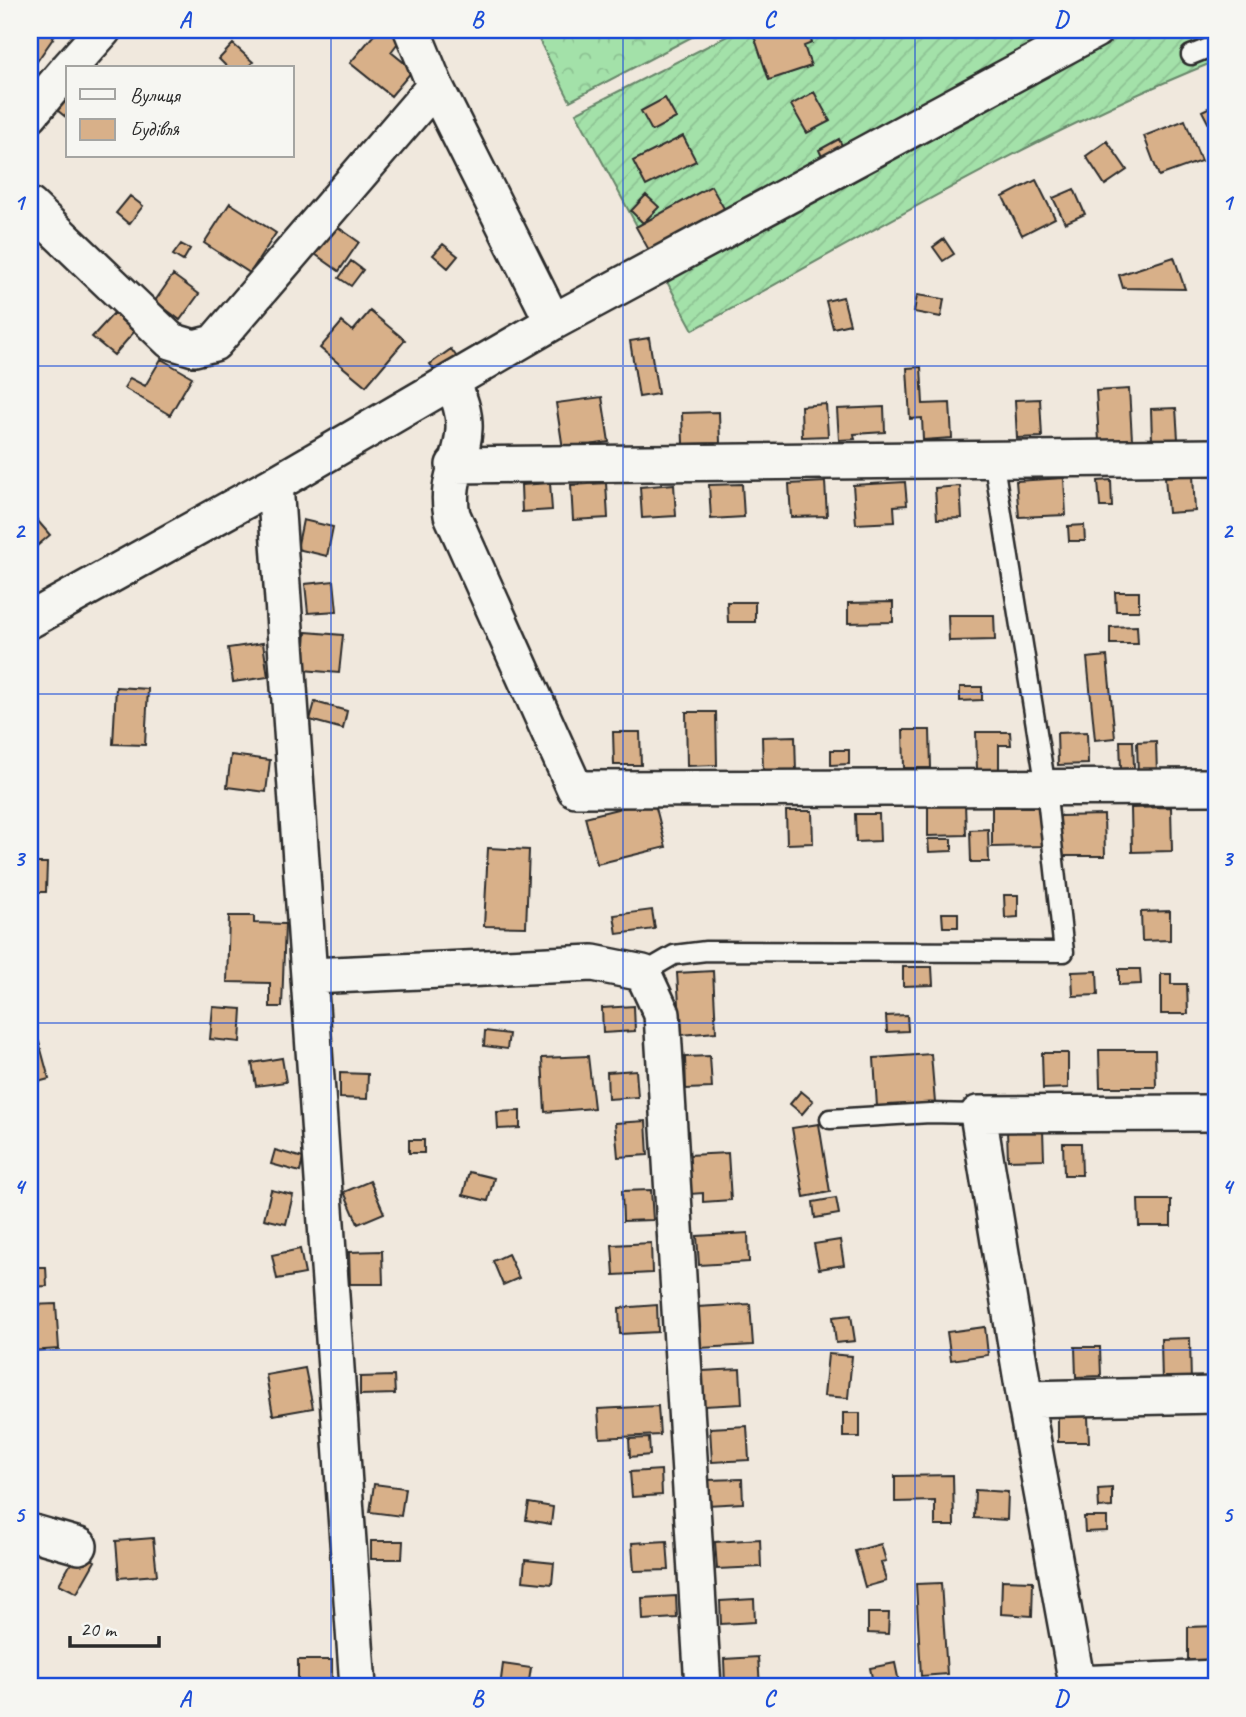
<svg xmlns="http://www.w3.org/2000/svg" width="1246" height="1717" font-family="Caveat,sans-serif">
  <style>
    .forest { fill: url(#forest-crowns); stroke: #67866a; stroke-width: 2 }
    .garden { fill: url(#garden-furrows); stroke: #67866a; stroke-width: 2 }
    .building { fill: #d8b089; stroke: #2b2b2b; stroke-width: 2 }
    .lines { fill: none; stroke-linecap: round; stroke-linejoin: round }
    .service-casing { stroke: #2b2b2b; stroke-width: 23 }
    .minor-casing { stroke: #2b2b2b; stroke-width: 40 }
    .service { stroke: #f6f6f2; stroke-width: 18 }
    .minor { stroke: #f6f6f2; stroke-width: 35 }
    .grid { fill: none; stroke: #1d4ed8; stroke-width: 2; stroke-opacity: 0.55 }
    .neatline { fill: none; stroke: #1d4ed8; stroke-width: 2.5 }
    .grid-label { font-size: 23px; text-anchor: middle; font-weight: bold; fill: #1d4ed8 }
  </style>
  <defs>
    <pattern id="forest-crowns" width="20" height="18" patternUnits="userSpaceOnUse" patternTransform="scale(1.75)"><rect width="20" height="18" fill="#a3e1a9"/><path d="M2 6a3 3 0 1 1 6 0M12 15a3 3 0 1 1 6 0" fill="none" stroke="#8cc192"/></pattern>
    <pattern id="garden-furrows" width="10" height="10" patternUnits="userSpaceOnUse" patternTransform="scale(1.75)"><rect width="10" height="10" fill="#a3e1a9"/><path d="M-1 1l2-2M0 10L10 0M9 11l2-2" fill="none" stroke="#8cc192"/></pattern>
  </defs>
  <rect width="100%" height="100%" fill="#f0e8dd"/>
  <filter id="ink" filterUnits="userSpaceOnUse"><feTurbulence type="fractalNoise" baseFrequency=".0143" numOctaves="2"/><feDisplacementMap in="SourceGraphic" scale="14" xChannelSelector="R" yChannelSelector="G"/><feConvolveMatrix kernelMatrix="1 2 1 2 8 2 1 2 1" color-interpolation-filters="sRGB"/></filter>
  <g filter="url(#ink)">
    <path class="forest" d="M534 30H705L570 101Z"/>
    <path class="garden" d="M739 30H1216V61C1034 134 864 236 693 330L576 113Z"/>
    <path class="building" d="M30 30H44L54 37 31 70Z
      M378 30H388L400 40 391 52 413 70 391 96 350 63Z
      M752 30H808L812 43 804 46 811 66 769 80Z
      M233 44 253 62 247 68H228L219 59Z
      M814 92 830 121 807 133 791 105Z
      M68 96V119L57 110Z
      M665 98 676 118 652 131 641 111Z
      M1216 104V138L1202 111Z
      M1185 120 1201 161 1159 176 1144 136Z
      M683 136 696 161 646 186 633 161Z
      M839 139 844 150 824 161 819 150Z
      M1107 141 1127 170 1105 185 1086 156Z
      M1036 180 1055 218 1022 235 1003 197Z
      M711 186 725 210 650 252 636 227Z
      M1074 189 1085 214 1065 223 1053 198Z
      M646 195 659 207 643 223 631 211Z
      M130 196 143 206 129 224 116 213Z
      M230 203 276 233 250 273 204 243Z
      M332 223 359 242 339 271 312 252Z
      M944 239 954 254 943 261 933 247Z
      M181 244 190 249 183 261 173 255Z
      M443 244 458 256 448 268 433 255Z
      M1174 257 1185 289 1123 288 1119 275Z
      M351 261 363 270 351 286 339 278Z
      M173 275 199 294 180 320 155 301Z
      M917 295 944 299 941 317 914 312Z
      M843 297 850 324 833 328 826 301Z
      M370 311 405 340 366 386 320 348 342 322 353 331Z
      M114 313 134 332 114 355 92 337Z
      M649 338 658 394 639 397 630 341Z
      M451 349 459 360 438 375 430 364Z
      M161 359 192 377 170 415 124 388 130 378 145 386Z
      M921 367 923 404 950 403 952 438 923 440 922 418 910 419 907 368Z
      M1129 389 1132 439 1099 441 1096 391Z
      M602 397 609 442 563 449 556 403Z
      M1040 399 1042 437 1017 438 1015 400Z
      M826 404 828 436 802 437 801 406Z
      M884 407 885 432 854 434 855 439 839 440 837 409Z
      M1176 408 1178 439 1152 441 1151 409Z
      M719 412 720 443 683 444 682 413Z
      M1193 475 1195 511 1168 513 1165 477Z
      M1064 478 1066 515 1019 517 1016 481Z
      M1111 480 1112 507H1100L1098 481Z
      M825 482 827 516 791 517 789 484Z
      M905 482 907 505 894 506 895 522 856 524 853 485Z
      M550 483 552 510 522 512 521 485Z
      M606 483 608 518 573 520 571 485Z
      M674 484 676 516 642 518 640 487Z
      M742 484 744 517 711 519 709 485Z
      M960 486 962 518 937 519 935 488Z
      M31 513 50 535 30 552V515Z
      M303 520 333 527 327 556 297 549Z
      M1084 525 1085 541H1069L1068 526Z
      M334 581 337 611 308 613 305 584Z
      M1115 592H1139V611H1116Z
      M727 602H755V622H728Z
      M893 602V622L848 623V603Z
      M948 615H994L995 640 949 641Z
      M1137 626 1138 644H1110V627Z
      M306 632 343 635 339 673 303 670Z
      M263 643 268 677 233 682 228 648Z
      M1107 656 1115 738 1095 740 1087 658Z
      M116 687 148 689 145 745 113 744Z
      M960 687H982V700L960 701Z
      M315 702 347 711 343 729 310 720Z
      M686 712H716L717 765 687 766Z
      M903 730H930L931 768H904Z
      M613 732H640L641 765H614Z
      M976 732H1010L1011 745H999V769L977 770Z
      M1087 732 1088 764 1058 765 1057 733Z
      M795 736 796 772H763L762 737Z
      M1209 739H1216V766H1209Z
      M1120 741H1133L1134 768 1121 769Z
      M1156 741 1157 774H1138L1137 742Z
      M831 750H849V764L831 765Z
      M231 755 270 760 266 792 227 787Z
      M654 800 666 847 597 864 585 817Z
      M965 802 966 835 928 836V803Z
      M992 807H1043L1044 846 992 847Z
      M1171 807 1172 851 1132 852 1131 808Z
      M786 811H812L813 843 787 844Z
      M855 814H879L880 841 856 842Z
      M1104 815 1105 856H1061L1060 816Z
      M988 829 989 862H971L970 830Z
      M928 839H952V851L929 852Z
      M488 848 529 850 526 927 484 926Z
      M30 863H47L46 892H30Z
      M1004 895H1018V917L1005 918Z
      M652 910 655 929 617 934 614 915Z
      M1170 911V940L1142 941 1141 912Z
      M942 913H958V927H943Z
      M229 916H254V923L285 924 282 1007H270V983L227 982Z
      M903 967H932L933 985 903 986Z
      M1119 969H1140L1141 984 1119 985Z
      M713 971 716 1032 681 1035 677 973Z
      M1097 971 1098 995 1073 996 1072 972Z
      M1161 974H1171V984H1187L1188 1014H1161Z
      M634 1006 635 1031 603 1033 602 1008Z
      M213 1007 242 1009 240 1042 210 1039Z
      M907 1015 908 1031 887 1032 886 1016Z
      M485 1031 509 1034 507 1049 484 1046Z
      M39 1042 49 1079 30 1084V1045Z
      M1099 1050H1155L1156 1087H1100Z
      M1042 1053H1068V1088L1043 1089Z
      M931 1054 935 1103 877 1107 874 1058Z
      M588 1056 594 1108 545 1112 542 1058Z
      M710 1056 712 1088 686 1089 685 1057Z
      M282 1058 286 1082 256 1086 252 1063Z
      M636 1070 638 1097 608 1099 607 1072Z
      M340 1073 368 1074 367 1099 340 1098Z
      M801 1091 813 1101 802 1114 790 1104Z
      M520 1111V1128L498 1129 497 1112Z
      M646 1121 648 1155 618 1157 615 1123Z
      M819 1124 830 1192 804 1197 792 1128Z
      M1007 1130H1043L1044 1159 1008 1160Z
      M409 1140H424V1153H409Z
      M1063 1143H1081L1082 1175H1064Z
      M275 1150 303 1158 300 1172 271 1164Z
      M728 1153 731 1200 703 1202V1193L690 1194 688 1155Z
      M469 1172 494 1178 488 1201 463 1195Z
      M370 1181 384 1213 358 1224 344 1192Z
      M271 1190 293 1195 286 1224 264 1219Z
      M651 1190 653 1220 623 1221 622 1191Z
      M836 1198 839 1214 815 1218 813 1202Z
      M1138 1200H1171V1226H1139Z
      M748 1233 749 1262 699 1265 697 1236Z
      M840 1240 844 1265 819 1269 814 1244Z
      M651 1243 652 1273 614 1275 612 1245Z
      M300 1249 305 1274 277 1279 272 1255Z
      M382 1251 383 1284H350L349 1252Z
      M508 1254 519 1278 503 1285 493 1261Z
      M30 1267H46L47 1286 31 1287Z
      M56 1304 59 1349 30 1351V1305Z
      M750 1304 753 1345 700 1348 697 1307Z
      M657 1305 658 1332 620 1334 619 1308Z
      M851 1315 855 1341 836 1343 833 1317Z
      M985 1327 988 1355 951 1360 947 1332Z
      M1190 1338 1191 1383 1162 1384 1161 1339Z
      M1075 1347H1100L1101 1376 1076 1377Z
      M828 1354 852 1356 848 1398 824 1396Z
      M305 1368 313 1408 273 1415 266 1375Z
      M740 1369 742 1404 704 1406 702 1371Z
      M394 1376 395 1394 360 1395V1377Z
      M658 1406 660 1435 600 1438 598 1409Z
      M843 1413H860V1437H843Z
      M1058 1416H1088L1089 1442H1058Z
      M747 1426 749 1460 712 1462 710 1428Z
      M649 1438 650 1455 630 1457 629 1439Z
      M661 1470 662 1495 632 1497 630 1472Z
      M953 1475 954 1526H935V1501L895 1502V1476Z
      M742 1479 743 1503 707 1505 706 1480Z
      M374 1484 405 1488 401 1516 370 1512Z
      M1112 1488V1507L1099 1508 1098 1489Z
      M975 1490 1008 1492 1007 1520 974 1518Z
      M529 1503 553 1507 551 1524 526 1520Z
      M1084 1517H1107V1531L1085 1532Z
      M153 1538 157 1575 119 1578 116 1541Z
      M760 1539 761 1567 717 1569 715 1542Z
      M371 1541H403L402 1559H371Z
      M667 1541 669 1570 634 1571 632 1543Z
      M881 1544 886 1561 881 1562 886 1581 865 1587 855 1551Z
      M78 1551 95 1561 77 1593 59 1584Z
      M525 1560 554 1563 552 1584 523 1581Z
      M1002 1580 1033 1581 1032 1616 1001 1614Z
      M941 1583 947 1674 921 1676 916 1584Z
      M676 1596 677 1618 643 1620 642 1598Z
      M754 1599 755 1622 721 1624 720 1601Z
      M868 1613H889L888 1634 868 1633Z
      M1216 1626V1665H1188V1627Z
      M758 1657 760 1687H725L724 1659Z
      M298 1660H332V1687H298Z
      M895 1663 900 1687H874L870 1668Z
      M503 1664 531 1668 528 1687H500Z"/>
    <g class="lines">
      <g class="service-casing">
        <path id="service" d="M1191 55 1216 45
          M643 973 674 955 706 951 1064 952 1046 788 993 458
          M830 1119 930 1113 978 1114"/>
      </g>
      <g class="minor-casing">
        <path id="minor" d="M69 68 103 30
          M435 86 553 322
          M30 114 68 69
          M30 206 171 341 194 348 214 343 435 86 412 30
          M452 381C458 396 465 412 464 429 463 461 445 478 452 515L575 789 1216 787
          M454 465 1216 457
          M275 484 358 1687
          M30 620 275 484 553 322 1095 30
          M311 976 593 963 643 973 662 1014 703 1687
          M1216 1113 978 1114 1025 1399 1077 1684 1216 1678
          M1025 1399 1216 1395
          M30 1532 79 1546"/>
      </g>
      <use href="#service" class="service"/>
      <use href="#minor" class="minor"/>
    </g>
  </g>
  <path class="grid" d="M331 30V1687M623 30V1687M915 30V1687M30 366H1216M30 694H1216M30 1023H1216M30 1350H1216"/>
  <rect width="1246" height="1717" fill="none" stroke="#f6f6f2" stroke-width="77"/>
  <rect x="66" y="66" width="228" height="91" fill="#f6f6f2" stroke="#a5a5a2" stroke-width="2"/>
  <rect x="80" y="89" width="35" height="10" fill="#f6f6f2" stroke="#a5a5a2" stroke-width="2"/>
  <text x="130" y="102" font-size="21" fill="#2b2b2b">Вулиця</text>
  <rect x="80" y="119" width="35" height="21" fill="#d8b089" stroke="#a5a5a2" stroke-width="2"/>
  <text x="130" y="136" font-size="21" fill="#2b2b2b">Будівля</text>
  <path d="M70 1636v10h89v-10" fill="none" stroke="#2b2b2b" stroke-width="3.5"/>
  <text x="80" y="1636" font-size="21" fill="#2b2b2b" stroke="#f6f6f2" stroke-width="5" paint-order="stroke">20 m</text>
  <rect x="38" y="38" width="1170" height="1640" class="neatline"/>
  <g class="grid-label">
    <text x="185" y="27">A</text>
    <text x="477" y="27">B</text>
    <text x="769" y="27">C</text>
    <text x="1061" y="27">D</text>
    <text x="19" y="210">1</text>
    <text x="1227" y="210">1</text>
    <text x="19" y="538">2</text>
    <text x="1227" y="538">2</text>
    <text x="19" y="866">3</text>
    <text x="1227" y="866">3</text>
    <text x="19" y="1194">4</text>
    <text x="1227" y="1194">4</text>
    <text x="19" y="1522">5</text>
    <text x="1227" y="1522">5</text>
    <text x="185" y="1706">A</text>
    <text x="477" y="1706">B</text>
    <text x="769" y="1706">C</text>
    <text x="1061" y="1706">D</text>
  </g>
</svg>
